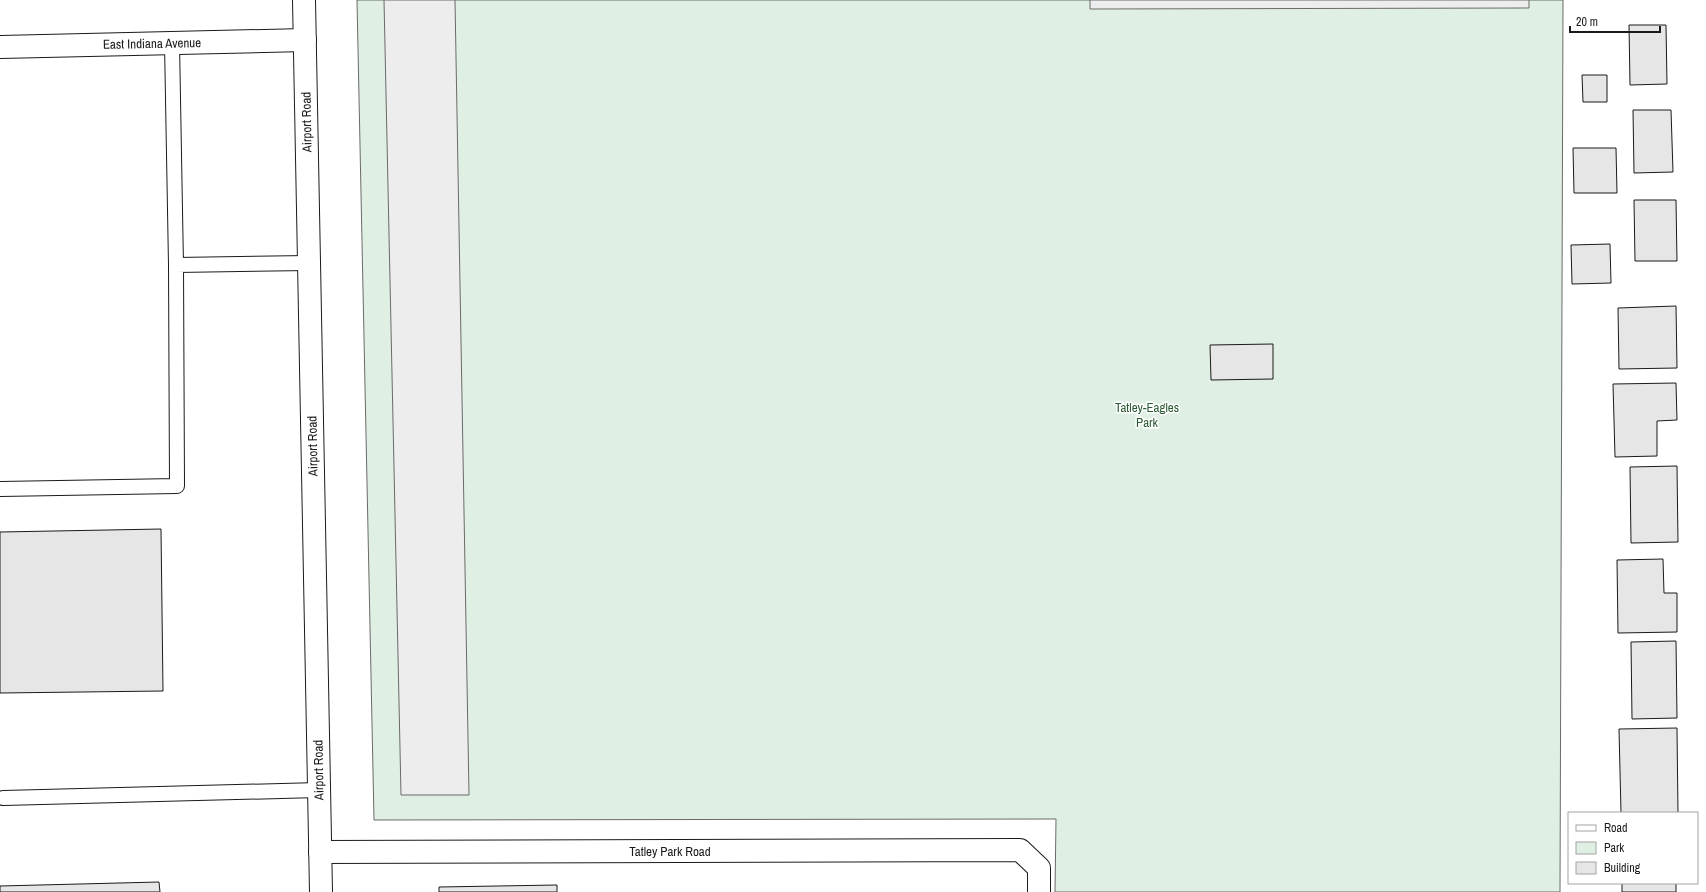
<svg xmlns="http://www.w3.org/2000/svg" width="1706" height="892" font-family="'Archivo Narrow',sans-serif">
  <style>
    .green { fill: #e0efe3; stroke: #6a6a6a }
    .parking { fill: #ededed; stroke: #6a6a6a }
    .building { fill: #e6e6e6; stroke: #1a1a1a }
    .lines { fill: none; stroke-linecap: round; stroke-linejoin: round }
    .service-casing { stroke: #1a1a1a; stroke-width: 16 }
    .minor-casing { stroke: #1a1a1a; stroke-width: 24 }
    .secondary-casing { stroke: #1a1a1a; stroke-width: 24 }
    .service { stroke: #fff; stroke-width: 14 }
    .minor { stroke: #fff; stroke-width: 22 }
    .secondary { stroke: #fff; stroke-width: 22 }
    .labels { text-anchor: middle; stroke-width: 3; stroke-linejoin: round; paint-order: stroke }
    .street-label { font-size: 13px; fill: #1a1a1a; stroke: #fff }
    .park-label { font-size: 13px; fill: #2b5a34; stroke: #fff }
  </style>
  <rect width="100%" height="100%" fill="#fff"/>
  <path class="green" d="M357 0H1563L1560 892H1055L1056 819 374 820Z"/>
  <path class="parking" d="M384 0H455L469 795H401Z
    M1090 0H1529V8L1090 9Z"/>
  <path class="building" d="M1629 25H1666L1667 84 1630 85Z
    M1582 75H1607V102H1583Z
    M1633 110H1671L1673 172 1634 173Z
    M1573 148H1616L1617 193H1574Z
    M1634 200H1676L1677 261H1635Z
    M1610 244 1611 283 1572 284 1571 245Z
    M1676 306 1677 368 1619 369 1618 308Z
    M1273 344V379L1211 380 1210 345Z
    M1676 383 1677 420 1657 421V456L1615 457 1613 384Z
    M1677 466 1678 542 1631 543 1630 467Z
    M161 529 163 691 0 693V532Z
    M1663 559 1664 593H1677V632L1618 633 1617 560Z
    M1676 641 1677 718 1632 719 1631 642Z
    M1677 728 1678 813H1621L1619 729Z
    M159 882 160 892H0V886Z
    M1622 883H1676V892H1622Z
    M557 885V892H439V887Z"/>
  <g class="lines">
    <g class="service-casing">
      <path id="service" d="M172 43 176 265
        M0 489 177 486 176 265 309 263
        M3 798 319 790"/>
    </g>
    <g class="minor-casing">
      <path id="minor" d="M0 47 305 40
        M320 852 1020 850 1039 868V892"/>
    </g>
    <g class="secondary-casing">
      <path id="secondary" d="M304 0 321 892"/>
    </g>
    <use href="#service" class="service"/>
    <use href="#minor" class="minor"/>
    <use href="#secondary" class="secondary"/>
  </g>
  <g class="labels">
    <g class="street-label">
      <text transform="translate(152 43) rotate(-1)" y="5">East Indiana Avenue</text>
      <text transform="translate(306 122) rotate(-91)" y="5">Airport Road</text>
      <text transform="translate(312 446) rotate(-91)" y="5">Airport Road</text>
      <text transform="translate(318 770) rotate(-91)" y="5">Airport Road</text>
      <text x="670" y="856">Tatley Park Road</text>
    </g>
    <g class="park-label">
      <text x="1147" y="412">Tatley-Eagles<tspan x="1147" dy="15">Park</tspan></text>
    </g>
  </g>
  <rect x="1568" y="812" width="130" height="72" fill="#ffffff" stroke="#a3a3a3"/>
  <rect x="1576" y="825" width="20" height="6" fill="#ffffff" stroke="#a3a3a3"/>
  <text x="1604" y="832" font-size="12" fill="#1a1a1a">Road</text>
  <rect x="1576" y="842" width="20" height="12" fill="#e0efe3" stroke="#a3a3a3"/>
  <text x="1604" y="852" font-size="12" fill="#1a1a1a">Park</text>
  <rect x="1576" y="862" width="20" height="12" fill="#e6e6e6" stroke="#a3a3a3"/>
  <text x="1604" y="872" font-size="12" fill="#1a1a1a">Building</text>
  <path d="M1570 26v6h90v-6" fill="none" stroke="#1a1a1a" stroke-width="2"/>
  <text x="1576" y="26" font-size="12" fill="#1a1a1a" stroke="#ffffff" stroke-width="3" paint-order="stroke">20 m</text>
</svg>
